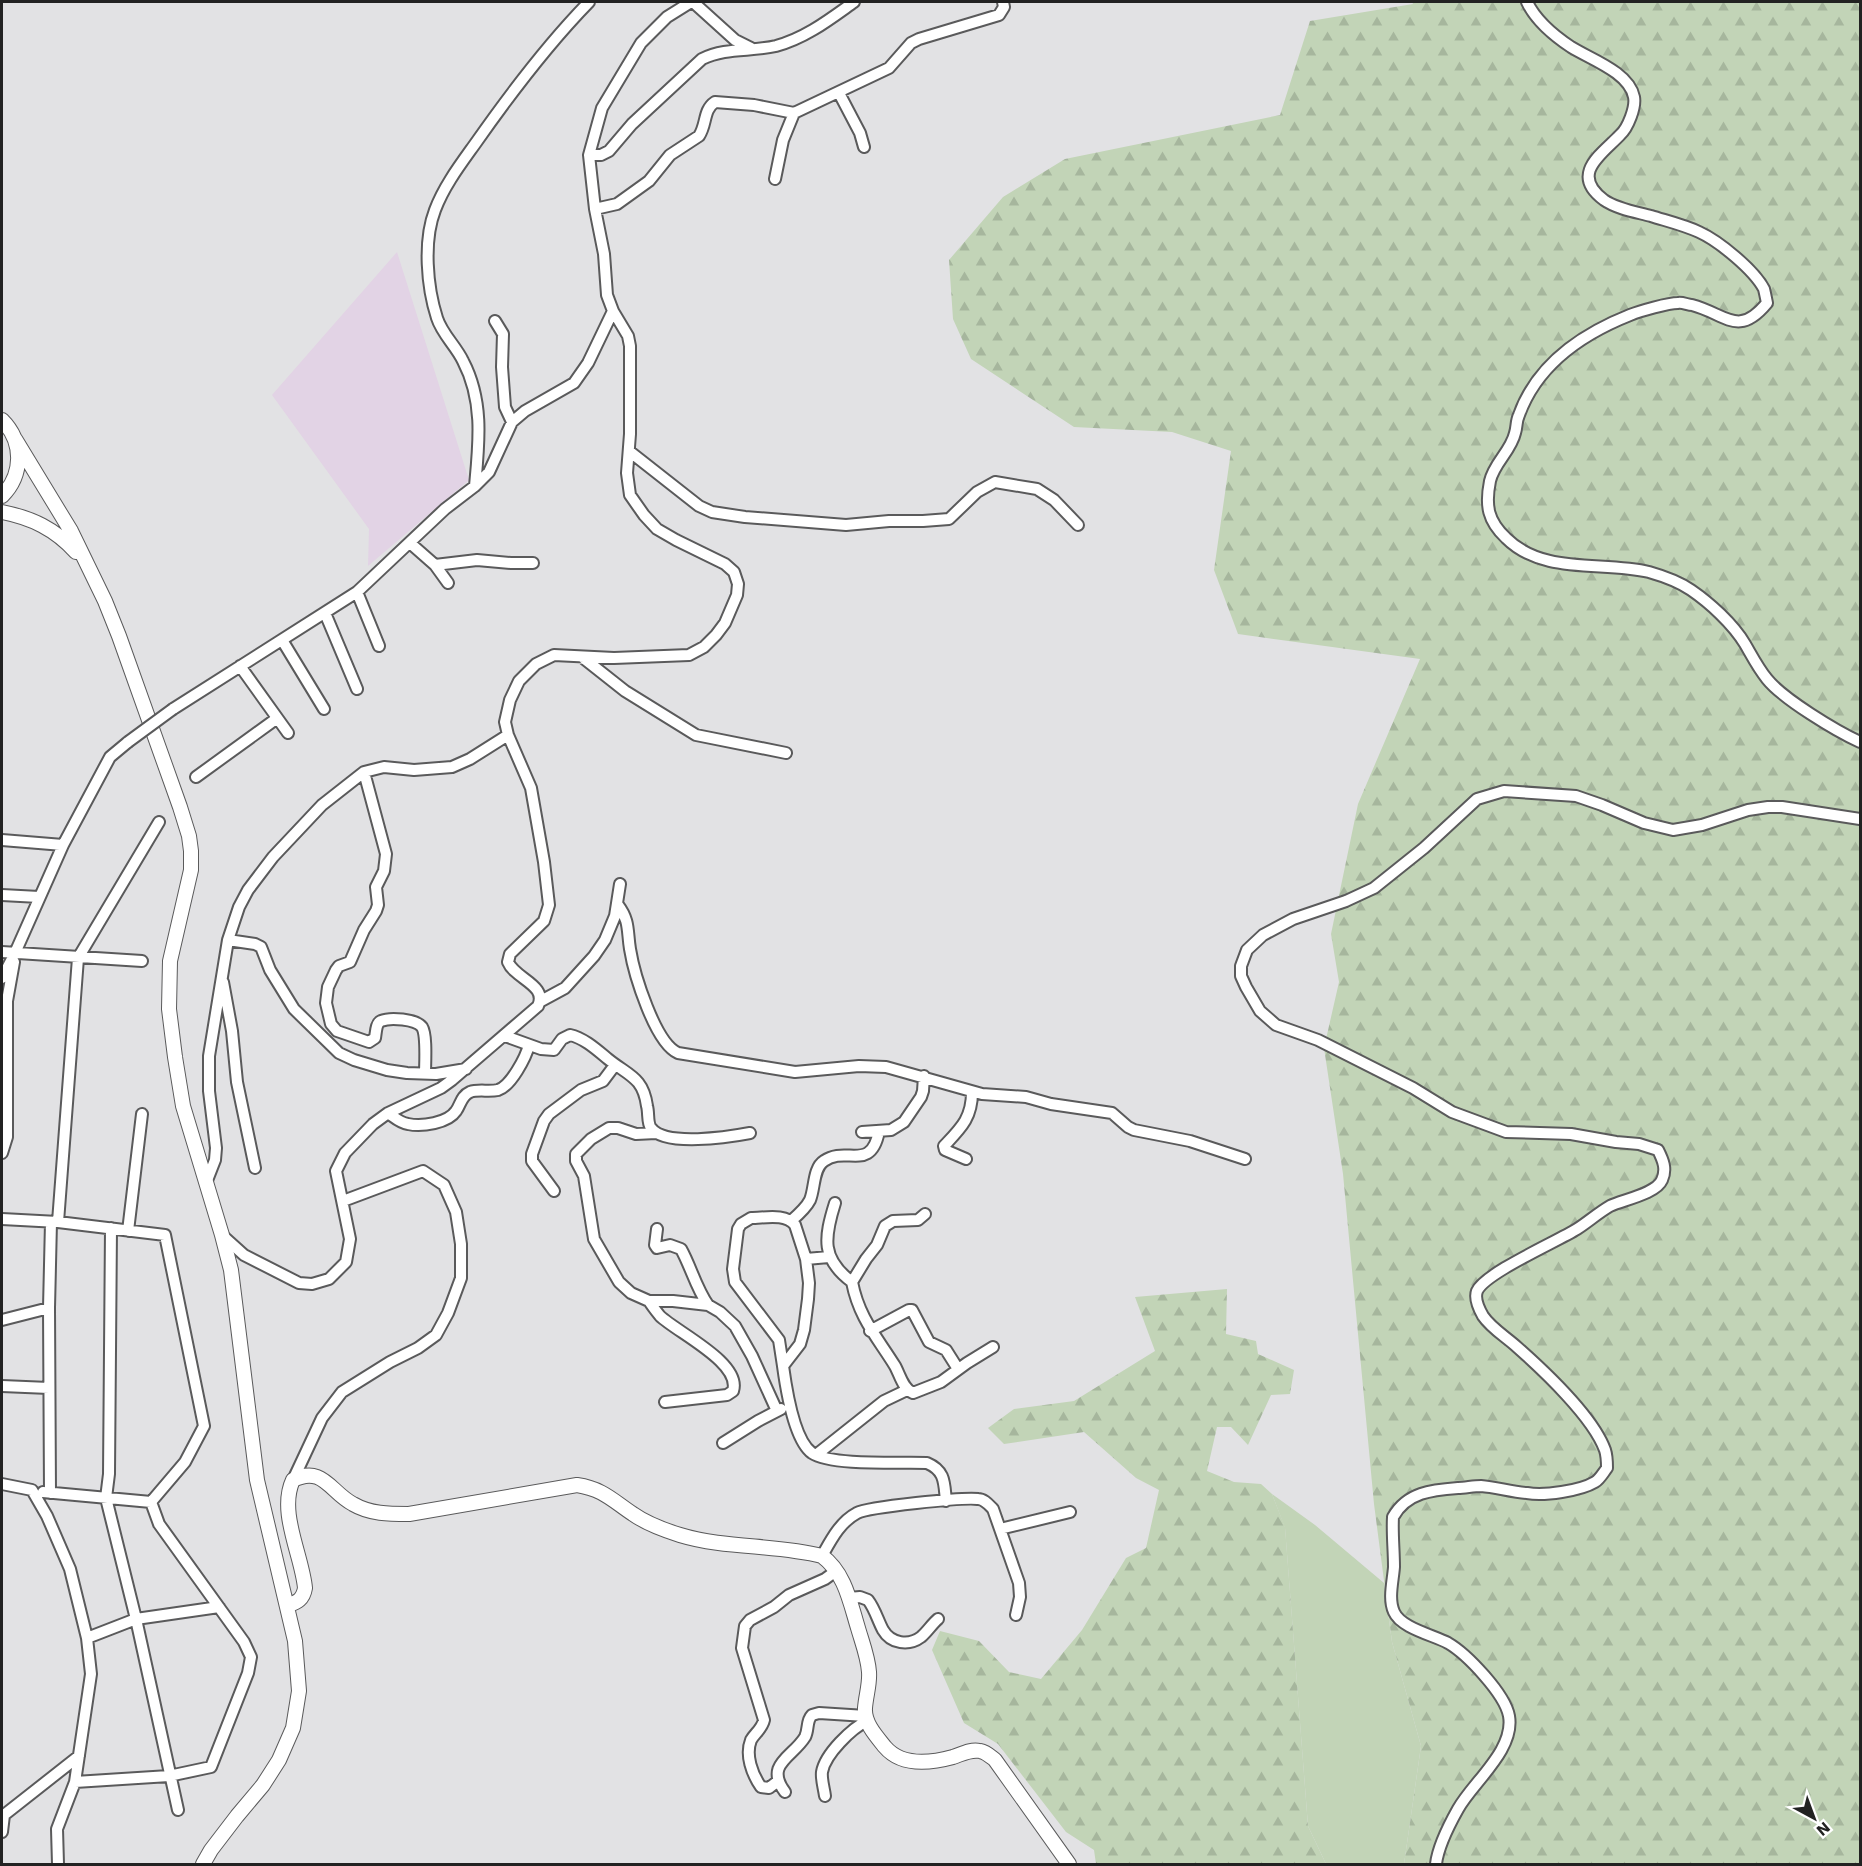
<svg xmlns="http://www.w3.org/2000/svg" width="1862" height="1866" font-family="'Work Sans',sans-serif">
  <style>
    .education { fill: #e2d3e5 }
    .green { fill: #c2d4b7 }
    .forest { fill: url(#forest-firs) }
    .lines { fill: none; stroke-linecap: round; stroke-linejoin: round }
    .minor-casing { stroke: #5a5a5b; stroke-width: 14 }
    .major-casing { stroke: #5a5a5b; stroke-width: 16 }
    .minor { stroke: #fff; stroke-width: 10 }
    .major { stroke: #fff; stroke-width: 14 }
    .minor-bridge-casing { stroke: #5a5a5b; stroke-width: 14; stroke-linecap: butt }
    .minor-bridge { stroke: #fff; stroke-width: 10 }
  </style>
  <defs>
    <pattern id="forest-firs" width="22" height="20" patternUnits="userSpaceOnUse" patternTransform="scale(1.5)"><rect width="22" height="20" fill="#c2d4b7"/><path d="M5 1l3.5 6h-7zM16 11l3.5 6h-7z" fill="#a6b69d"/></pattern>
  </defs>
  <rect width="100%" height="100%" fill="#e2e2e4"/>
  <path class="education" d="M397 252 469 480 368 566 369 529 272 395Z"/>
  <path class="green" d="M1272 1494 1315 1525 1384 1583 1392 1642 1421 1746 1404 1864H1326L1308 1826 1285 1528Z"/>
  <path class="forest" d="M1412 2H1860V1864H1404L1421 1746 1392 1642 1374 1504 1343 1174 1324 1048 1339 982 1331 934 1358 804 1420 659 1238 634 1214 570 1231 451 1172 432 1074 427 971 359 953 319 949 260 1003 197 1065 159 1280 115 1310 21 1413 4Z
    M1227 1289 1226 1334 1256 1341 1258 1354 1294 1370 1290 1394 1271 1395 1248 1445 1231 1427H1217L1207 1471 1234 1482 1261 1484 1272 1494 1285 1527 1308 1826 1326 1864H1096L1094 1850 1066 1832 998 1744 964 1723 932 1650 940 1631 979 1641 1009 1672 1041 1679 1082 1630 1126 1558 1146 1548 1159 1490 1136 1478 1084 1432 1004 1444 988 1428 1014 1409 1074 1401 1155 1351 1135 1297Z"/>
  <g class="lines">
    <g class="minor-casing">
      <path id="minor" d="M693 2 735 40 751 48
        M1527 2C1536 21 1553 35 1571 47 1590 59 1629 72 1634 97 1636 107 1628 128 1620 135 1602 154 1569 174 1604 200 1617 209 1636 212 1651 216 1667 221 1684 225 1699 232 1719 241 1754 270 1764 289 1765 293 1766 298 1767 303 1738 338 1726 314 1692 305 1688 305 1682 302 1678 303 1668 303 1640 311 1630 315 1582 334 1537 365 1519 415 1516 421 1517 427 1515 433 1511 451 1494 463 1490 481 1485 506 1488 521 1506 538 1543 575 1602 561 1649 572 1663 576 1678 581 1691 590 1710 603 1733 624 1745 644 1752 656 1758 668 1767 679 1783 699 1836 731 1860 742
        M839 93 860 133 864 147
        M589 155H601L609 151 632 124 702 59C726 47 751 52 776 46 806 38 830 19 854 2
        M775 179 783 140 794 113 889 68 911 43 919 39 999 15 1004 7 1003 2
        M595 209 617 204 649 181 670 155 699 136C707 124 703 110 715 102L754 105 794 113
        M495 321 503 334 502 367 505 407 512 422
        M629 451 699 506 712 512 745 517 846 525 889 521H923L949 519 977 492 995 482 1037 489 1054 500 1078 525
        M475 486C479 443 484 401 463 361 456 346 442 334 437 318 427 287 423 241 435 210 444 186 460 165 475 144 510 94 547 45 589 2
        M410 543 435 565 448 583
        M435 565 477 560 511 563H533
        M357 592 379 646
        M325 613 357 689
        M282 640 324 709
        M582 657 625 691 696 735 786 753
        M240 666 288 733
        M173 709 357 592 445 509 475 486 489 472 512 422 525 411 574 383 588 363 613 311
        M364 772 386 854 384 871 376 887 378 905 376 911 364 930 350 962 339 966 336 970 328 987 326 1003 331 1024 337 1031 369 1042 375 1038C376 1032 376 1023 381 1021 390 1017 416 1019 422 1027 427 1035 425 1063 425 1074
        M196 777 276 719
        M2 840 63 845
        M2 895 39 897
        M618 905C630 921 627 931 630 949 634 974 655 1043 678 1053L795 1072 859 1066 886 1067 982 1094 1026 1097 1051 1104 1112 1113 1128 1127 1134 1130 1190 1141 1245 1159
        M228 940 255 944 261 947 270 970 294 1009 339 1053 354 1060 387 1070 407 1073 436 1074 466 1069
        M2 952 142 961
        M2 978 15 953 63 845 110 757 128 742
        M223 982 232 1031 237 1082 255 1168
        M541 1001 565 988 594 956 605 940 615 916 620 884
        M505 1036 541 1049 554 1050 562 1039 570 1035C584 1038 597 1050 608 1059 629 1076 643 1077 647 1106 649 1113 647 1123 651 1128 665 1147 729 1137 750 1133
        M388 1113C394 1117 400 1123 408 1124 422 1127 448 1123 456 1111 461 1104 461 1096 470 1092 478 1089 489 1092 498 1090 511 1086 526 1057 529 1045
        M862 1132 891 1130 904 1122 921 1097 923 1091 924 1076
        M656 1133 636 1134 618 1128H609L591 1139 576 1154V1161L584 1176 594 1239 619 1282 631 1293 649 1301H673L708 1305 720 1312 735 1326 752 1356 777 1411
        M2 1153 7 1137V1001L14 962
        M966 1159 945 1150 944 1146C961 1128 972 1118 972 1092
        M206 1183 215 1160 216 1148 209 1091V1056L228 940 239 907 248 890 273 857 322 805 364 772 384 767 414 770 452 767 470 759 508 735
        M554 1191 532 1161V1154L544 1121 549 1114 581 1090 603 1081 615 1065
        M835 1203C824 1238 821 1259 852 1282
        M925 1214 918 1220 893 1221 885 1226 877 1245 866 1259 852 1282C859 1318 877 1337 895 1366 900 1375 903 1389 913 1393L941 1382 967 1363 993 1347
        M751 1218C765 1218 785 1213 795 1225L806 1259 809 1283 808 1299 804 1330 800 1344 783 1366 779 1340 735 1282 733 1269 738 1229 741 1224Z
        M2 1219 58 1222 165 1235 204 1426 185 1462 151 1502 159 1524 244 1642 251 1657 248 1673 211 1767 169 1776 75 1782
        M791 1221C798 1215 806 1208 810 1200 815 1188 813 1168 824 1161 846 1145 871 1173 879 1131
        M58 1222 78 958 159 822
        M111 1228 109 1474 106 1498 136 1619 178 1810
        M657 1229 655 1245 657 1248 670 1245 681 1249C691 1267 696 1288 708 1305
        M128 1231 142 1114
        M224 1237 244 1255 299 1283 312 1284 329 1279 346 1262 350 1239 336 1171 345 1153 373 1124 388 1113 441 1088 452 1080 538 1006C548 985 515 979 508 962L510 954 544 921 549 905 544 862 531 788 508 735 505 722 510 700 519 681 536 664 554 655 614 658 689 655 704 647 716 635 725 623 737 595 738 584 734 572 725 564 676 540 657 529 644 515 630 495 627 473 630 434V346L628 336 613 311 607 295 604 254 595 209 589 155 602 108 641 43 667 17 691 2
        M806 1259 829 1257
        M649 1301C652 1306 656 1311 660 1316 678 1333 742 1363 733 1391L727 1395 665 1402
        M2 1320 49 1308
        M870 1331 909 1310H912L929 1342 946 1350 958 1369
        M783 1366C786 1388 794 1440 812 1453 831 1466 902 1462 927 1463 946 1471 944 1484 946 1501
        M2 1386 49 1388
        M723 1443 758 1421 781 1409
        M816 1455 884 1401 907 1390
        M293 1480 322 1418 342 1392 390 1362 418 1348 436 1335 448 1313 461 1278V1244L456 1212 444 1185 423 1171 343 1201
        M2 1484 32 1490 47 1516 70 1569 87 1638 91 1674 75 1782 57 1829 58 1864
        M43 1492 151 1502
        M50 1493 49 1308 51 1222
        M1000 1529 1070 1512
        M822 1556C831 1540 840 1522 857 1513 868 1507 964 1497 978 1499 984 1499 988 1504 993 1509L1019 1583 1020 1597 1016 1615
        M849 1598 860 1597 868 1600C875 1609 878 1621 883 1630 891 1644 909 1646 921 1637 927 1632 932 1624 938 1619
        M87 1638 136 1619 219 1607
        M778 1781 769 1788 761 1787C752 1774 745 1755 751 1740 755 1733 762 1729 764 1720L742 1648 745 1626 750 1620 774 1607 789 1595 825 1579 836 1571
        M785 1792C764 1764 793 1757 805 1737 809 1729 806 1721 812 1715L819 1713 866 1716
        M825 1796C824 1788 821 1779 822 1772 825 1754 852 1728 867 1721
        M2 1832 4 1815 79 1756
        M1436 1864C1438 1847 1449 1825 1458 1809 1473 1782 1515 1750 1509 1716 1505 1694 1467 1654 1448 1643 1433 1635 1401 1628 1394 1612 1388 1599 1393 1581 1394 1567 1394 1550 1392 1533 1393 1517 1407 1492 1432 1490 1458 1488 1465 1488 1473 1486 1481 1486 1496 1487 1511 1492 1527 1493 1544 1496 1580 1491 1595 1482 1600 1479 1603 1473 1607 1468 1607 1462 1607 1456 1605 1450 1593 1417 1543 1370 1517 1347 1506 1337 1491 1328 1483 1316 1479 1309 1474 1299 1477 1291 1485 1273 1556 1242 1577 1229 1588 1222 1598 1213 1610 1206 1622 1200 1656 1194 1662 1180 1667 1169 1663 1160 1658 1150L1639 1144 1616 1142 1571 1134 1506 1132 1452 1112 1413 1088 1318 1040 1276 1025 1260 1011 1246 987 1241 976V966L1247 950 1263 935 1293 919 1346 901 1374 888 1424 848 1477 799 1504 791 1576 796 1602 805 1644 823 1673 830 1702 825 1748 810 1768 807H1782L1860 819"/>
    </g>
    <g class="major-casing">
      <path id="major" d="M2 420C24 442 23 475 2 496
        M15 439 71 531 105 601 119 636 180 807 189 836 191 851V870L170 961 169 1009 175 1057 183 1106 222 1235 231 1270 257 1480 295 1641 299 1691 293 1728 279 1760 263 1785 237 1816 211 1850 203 1864
        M2 512C32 518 55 529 76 552
        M287 1606C297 1602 303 1600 305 1588 302 1555 278 1512 293 1480 323 1465 330 1492 353 1504 370 1514 389 1514 409 1514L577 1485C603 1489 612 1500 633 1514 647 1524 664 1530 680 1535 726 1549 775 1544 822 1556 845 1573 850 1602 858 1628 862 1642 868 1657 869 1672 870 1684 866 1695 865 1708 864 1723 876 1736 885 1747 902 1767 931 1763 953 1757 962 1754 970 1749 980 1751 986 1752 990 1756 995 1760L1069 1864"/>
    </g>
    <use href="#minor" class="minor"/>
    <use href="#major" class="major"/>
    <g class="minor-bridge-casing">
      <path id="minor-bridge" d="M128 742 173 709"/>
    </g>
    <use href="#minor-bridge" class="minor-bridge"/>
  </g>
  <rect width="1862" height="1866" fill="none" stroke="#222222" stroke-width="6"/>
  <g transform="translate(1814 1818) rotate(139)" stroke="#ffffff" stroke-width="4.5" paint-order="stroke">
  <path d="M0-4.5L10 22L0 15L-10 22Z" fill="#222222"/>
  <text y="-9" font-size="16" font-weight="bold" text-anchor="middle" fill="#222222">N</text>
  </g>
</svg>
